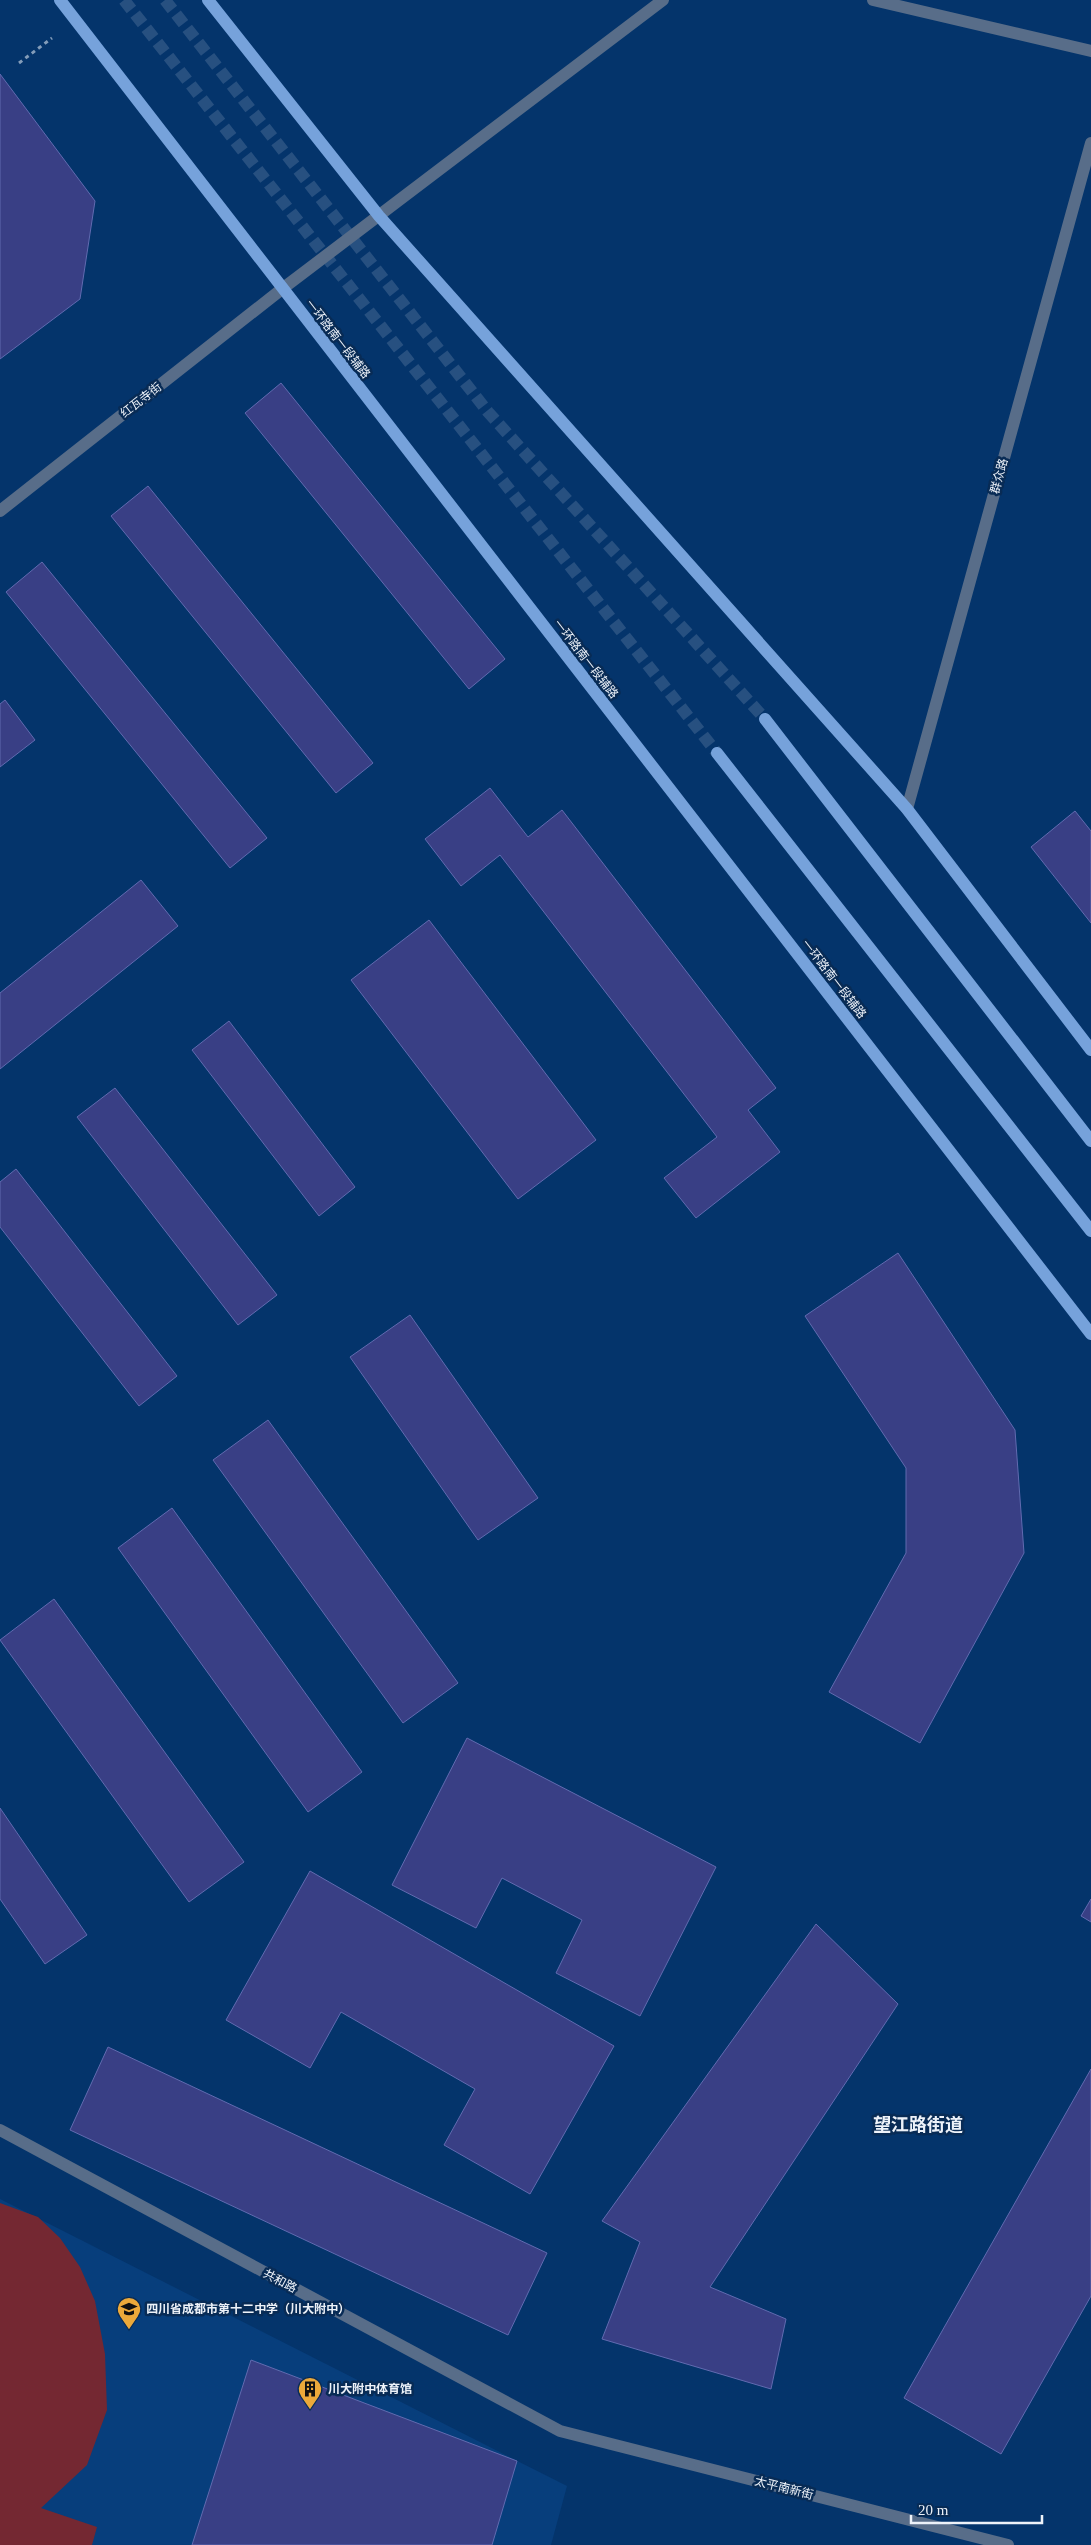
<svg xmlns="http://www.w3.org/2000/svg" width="1091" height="2545" font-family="'Times New Roman','Noto Sans SC',serif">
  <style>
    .built { fill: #073e7c }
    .green { fill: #742832 }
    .building { fill: #393f85; stroke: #616bb0 }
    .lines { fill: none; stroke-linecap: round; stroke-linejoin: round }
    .major-tunnel { stroke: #275080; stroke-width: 12; stroke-dasharray: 12 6; stroke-linecap: butt }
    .path { stroke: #839cb9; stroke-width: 3; stroke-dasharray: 4 4; stroke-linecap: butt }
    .minor { stroke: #586d89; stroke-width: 12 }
    .major { stroke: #76a2db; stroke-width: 12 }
    .labels { text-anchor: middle; stroke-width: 5; stroke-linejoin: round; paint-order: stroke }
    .street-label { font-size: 12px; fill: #edf2f9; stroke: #082b55 }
    .poi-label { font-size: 12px; font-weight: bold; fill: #edf2f9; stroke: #082b55; text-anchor: start }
    .district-label { font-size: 18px; font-weight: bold; fill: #edf2f9; stroke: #082b55 }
  </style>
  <rect width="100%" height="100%" fill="#04346b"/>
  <path class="built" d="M0 2199 567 2486 551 2545H0Z"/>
  <path class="green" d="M0 2203 38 2217 60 2238 80 2267 95 2301 105 2354 107 2410 87 2465 41 2508 97 2527 92 2545H0Z"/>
  <path class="building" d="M0 74 95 201 80 299 0 359Z
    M281 383 505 659 469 689 245 413Z
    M148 486 373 763 336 793 111 516Z
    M42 562 267 838 230 868 6 592Z
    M5 700 35 740 0 767V704Z
    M490 788 528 837 562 810 776 1088 748 1110 780 1152 696 1218 664 1178 717 1137 500 855 461 886 425 839Z
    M1075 811 1091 831V923L1031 847Z
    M141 880 178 926 0 1069V993Z
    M429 920 596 1140 518 1199 351 980Z
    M229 1021 355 1187 319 1216 192 1050Z
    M115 1088 277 1295 238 1325 77 1117Z
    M16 1169 177 1376 139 1406 0 1227V1182Z
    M898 1253 1015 1430 1024 1553 920 1743 829 1692 906 1553V1468L805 1316Z
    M410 1315 538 1498 478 1540 350 1357Z
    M268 1420 458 1683 403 1723 213 1460Z
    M172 1508 362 1772 308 1812 118 1548Z
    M54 1599 244 1862 189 1902 0 1640Z
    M467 1738 716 1867 640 2016 556 1973 582 1920 502 1878 476 1928 392 1885Z
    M0 1808 87 1935 45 1964 0 1899Z
    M310 1871 614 2046 530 2194 444 2145 475 2089 341 2012 310 2068 226 2020Z
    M1091 1899V1922L1081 1916Z
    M816 1924 898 2004 710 2287 786 2319 771 2389 602 2339 640 2242 602 2221Z
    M108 2047 547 2253 508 2335 70 2130Z
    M1091 2069V2296L1001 2454 904 2398Z
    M251 2360 517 2461 492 2545H192Z"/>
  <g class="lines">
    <path class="major-tunnel" d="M124 0 717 753
      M165 0 488 412 765 719"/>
    <path class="path" d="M19 63 52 38"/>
    <path class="minor" d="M873 0 1091 51
      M0 511 282 289 663 0
      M907 809 1091 143
      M0 2130 560 2431 1008 2545"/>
    <path class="major" d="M60 0 1091 1334
      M208 0 379 216 907 809 1091 1050
      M765 719 1091 1141
      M717 753 1091 1231"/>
  </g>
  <defs>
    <g id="school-pin" transform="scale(1.25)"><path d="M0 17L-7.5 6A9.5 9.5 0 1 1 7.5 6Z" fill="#eca93a" stroke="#082b55"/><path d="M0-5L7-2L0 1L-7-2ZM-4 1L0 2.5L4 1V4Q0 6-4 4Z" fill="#111"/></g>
    <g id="building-pin" transform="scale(1.25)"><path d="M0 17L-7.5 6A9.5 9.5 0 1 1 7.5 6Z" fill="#eca93a" stroke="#082b55"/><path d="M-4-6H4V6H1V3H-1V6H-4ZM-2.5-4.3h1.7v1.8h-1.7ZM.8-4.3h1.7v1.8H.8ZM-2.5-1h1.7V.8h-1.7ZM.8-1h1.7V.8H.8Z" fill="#111"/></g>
  </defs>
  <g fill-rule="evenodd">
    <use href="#school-pin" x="129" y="2309"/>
    <use href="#building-pin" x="310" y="2389"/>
  </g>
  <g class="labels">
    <g class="street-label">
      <text transform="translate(338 339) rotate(52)" y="4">一环路南一段辅路</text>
      <text transform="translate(141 400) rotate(-38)" y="4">红瓦寺街</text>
      <text transform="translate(999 476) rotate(-75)" y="4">群众路</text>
      <text transform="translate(586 659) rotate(52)" y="4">一环路南一段辅路</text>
      <text transform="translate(834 979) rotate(52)" y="4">一环路南一段辅路</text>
      <text transform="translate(280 2281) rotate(28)" y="4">共和路</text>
      <text transform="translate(784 2488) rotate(14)" y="4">太平南新街</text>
    </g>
    <g class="poi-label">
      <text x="146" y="2313">四川省成都市第十二中学（川大附中）</text>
      <text x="328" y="2393">川大附中体育馆</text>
    </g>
    <g class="district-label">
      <text x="918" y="2131">望江路街道</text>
    </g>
  </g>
  <path d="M911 2515v8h131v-8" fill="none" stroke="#edf2f9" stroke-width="2.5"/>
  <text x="918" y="2515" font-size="15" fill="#edf2f9" stroke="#082b55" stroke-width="4" paint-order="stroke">20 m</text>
</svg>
